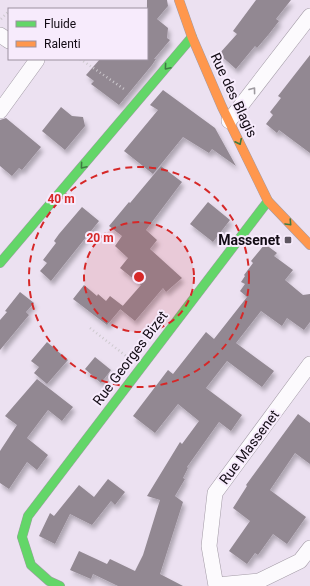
<svg xmlns="http://www.w3.org/2000/svg" width="310" height="586" font-family="Roboto,sans-serif">
  <style>
    .building { fill: #928892; filter: url(#shadow) }
    .lines { fill: none; stroke-linecap: round; stroke-linejoin: round }
    .street-casing { stroke: #a39ba6; stroke-width: 16 }
    .fast-casing { stroke: #a39ba6; stroke-width: 10 }
    .slow-casing { stroke: #a39ba6; stroke-width: 10 }
    .path { stroke: #cdc9ce; stroke-width: 2.5; stroke-dasharray: 1 3; stroke-linecap: butt }
    .street { stroke: #fcfafd; stroke-width: 15 }
    .fast { stroke: #63d668; stroke-width: 9 }
    .slow { stroke: #ff974d; stroke-width: 9 }
    .oneway { stroke: #3f7b42 }
    .oneway2 { stroke: #9e9aa0 }
    .ring { fill: none; stroke: #d62828; stroke-width: 2; stroke-dasharray: 7 5 }
    .poi-dot { fill: #5e5661; stroke: #f7ebfc; stroke-width: 1.5 }
    .labels { text-anchor: middle; stroke-width: 4; stroke-linejoin: round; paint-order: stroke }
    .street-label { font-size: 14px; fill: #120b14; stroke: #f7ebfc }
    .poi-label { font-size: 14px; font-weight: bold; fill: #120b14; stroke: #f7ebfc; text-anchor: end }
    .centre { fill: #d62828; stroke: #f7ebfc; stroke-width: 2 }
    .ring-label { font-size: 12px; text-anchor: middle; font-weight: bold; fill: #d62828; stroke: #f7ebfc; stroke-width: 4; stroke-linejoin: round; paint-order: stroke }
  </style>
  <defs>
    <filter id="shadow"><feDropShadow dx="2.5" dy="4.5" stdDeviation="2" flood-color="#0004"/></filter>
  </defs>
  <rect width="100%" height="100%" fill="#ece1f1"/>
  <path class="building" d="M147 0H167L168 6 157 19 168 28 167 38 170 40 154 59H156L152 65 119 105 91 84 94 81 86 75 100 59H147Z
    M256 0H291L276 19 279 21 269 34 257 48 255 46 236 69 219 54 237 34 233 31Z
    M310 55V153L279 130 277 133 266 124 273 115 270 112 281 98 278 96Z
    M163 90 215 128 236 166 212 149 209 153 183 137 153 174 124 151 158 110 150 105Z
    M61 107 72 116 83 117 85 126 65 150 42 131Z
    M6 118 41 147 22 170 19 168 12 176 0 166V120Z
    M161 166 182 182 146 230 157 240 150 249 182 278 166 292 163 288 135 321 120 309 141 285 120 268 128 258 115 246 122 236 109 226 129 202 130 203Z
    M208 202 230 220 213 242 190 224Z
    M82 207 99 221 51 281 40 271 47 263 43 260 56 243 54 241 59 234Z
    M265 244 277 253 274 256 293 270 285 280 303 295 310 294V322L304 330 287 318 282 326 261 311 236 343 274 371 262 387 227 361 206 388 242 415 231 431 219 422 187 467 188 468 183 478 185 479 175 496 183 502 160 574 183 586H118L93 574 91 579 70 570 79 551 107 564 110 559 135 571 143 555 160 500 147 496 180 442 182 444 199 421 178 404 155 433 133 416 168 370 173 374 206 332 214 339 247 297 240 291 245 284 241 282 245 276 244 275 253 263 251 261Z
    M84 285 97 296 98 294 106 301 110 296 123 306 107 325 73 299Z
    M20 292 34 303 26 312 29 315 0 350V320L7 312 5 311Z
    M47 342 68 360 47 384 34 373 39 367 31 361Z
    M95 357 111 370 101 383 85 369Z
    M37 379 73 407 62 421 48 410 27 438 48 455 37 470 27 462 9 489 0 483V451L17 425 5 416Z
    M298 414 310 423V464L295 453 270 490 306 517 287 544 273 534 258 555 255 553 247 564 229 551 250 521 233 508 247 486 246 485Z
    M108 479 125 492 115 505 111 501 92 525 70 514 55 544 39 536 50 513 54 516 79 485 94 497Z"/>
  <g class="lines">
    <g class="street-casing">
      <path id="street" d="M0 35 9 41
        M0 111 37 60 36 59
        M229 121 310 16
        M217 585 259 581 300 561 310 548
        M216 586 209 546 215 493 310 364"/>
    </g>
    <g class="fast-casing">
      <path id="fast" d="M0 263 192 37
        M60 586 49 581 31 565 22 537 28 516 268 201"/>
    </g>
    <g class="slow-casing">
      <path id="slow" d="M179 0 192 37 222 107 268 201 310 245"/>
    </g>
    <path class="path" d="M1 19 9 11
      M80 59 124 89
      M90 328 126 356"/>
    <use href="#street" class="street"/>
    <use href="#fast" class="fast"/>
    <use href="#slow" class="slow"/>
  </g>
  <defs><path id="oneway-chevron" d="M-2-3.5L2.5 0L-2 3.5" fill="none" stroke-width="1.6" stroke-linecap="round" stroke-linejoin="round"/></defs>
  <g class="oneway">
    <use href="#oneway-chevron" transform="translate(167 67) rotate(130)"/>
    <use href="#oneway-chevron" transform="translate(239 142) rotate(64)"/>
    <use href="#oneway-chevron" transform="translate(83 166) rotate(130)"/>
    <use href="#oneway-chevron" transform="translate(289 223) rotate(47)"/>
  </g>
  <use class="oneway2" href="#oneway-chevron" transform="translate(253 90) rotate(-53)"/>
  <circle cx="139" cy="277" r="55" fill="#d62828" fill-opacity=".12"/>
  <g class="ring">
    <circle cx="139" cy="277" r="55"/>
    <circle cx="139" cy="277" r="110"/>
  </g>
  <rect class="poi-dot" x="284" y="236" width="8" height="8" rx="2"/>
  <g class="labels">
    <g class="street-label">
      <text transform="translate(234 95) rotate(65)" y="5">Rue des Blagis</text>
      <text transform="translate(130 358) rotate(-53)" y="5">Rue Georges Bizet</text>
      <text transform="translate(249 447) rotate(-53)" y="5">Rue Massenet</text>
    </g>
    <g class="poi-label">
      <text x="280" y="245">Massenet</text>
    </g>
  </g>
  <circle cx="139" cy="277" r="6" class="centre"/>
  <g class="ring-label">
    <text x="61" y="203">40 m</text>
    <text x="100" y="242">20 m</text>
  </g>
  <rect x="8" y="8" width="140" height="52" fill="#f7ebfc" stroke="#9b919f"/>
  <rect x="16" y="21" width="20" height="6" fill="#63d668" stroke="#9b919f"/>
  <text x="44" y="28" font-size="12" fill="#120b14">Fluide</text>
  <rect x="16" y="41" width="20" height="6" fill="#ff974d" stroke="#9b919f"/>
  <text x="44" y="48" font-size="12" fill="#120b14">Ralenti</text>
</svg>
